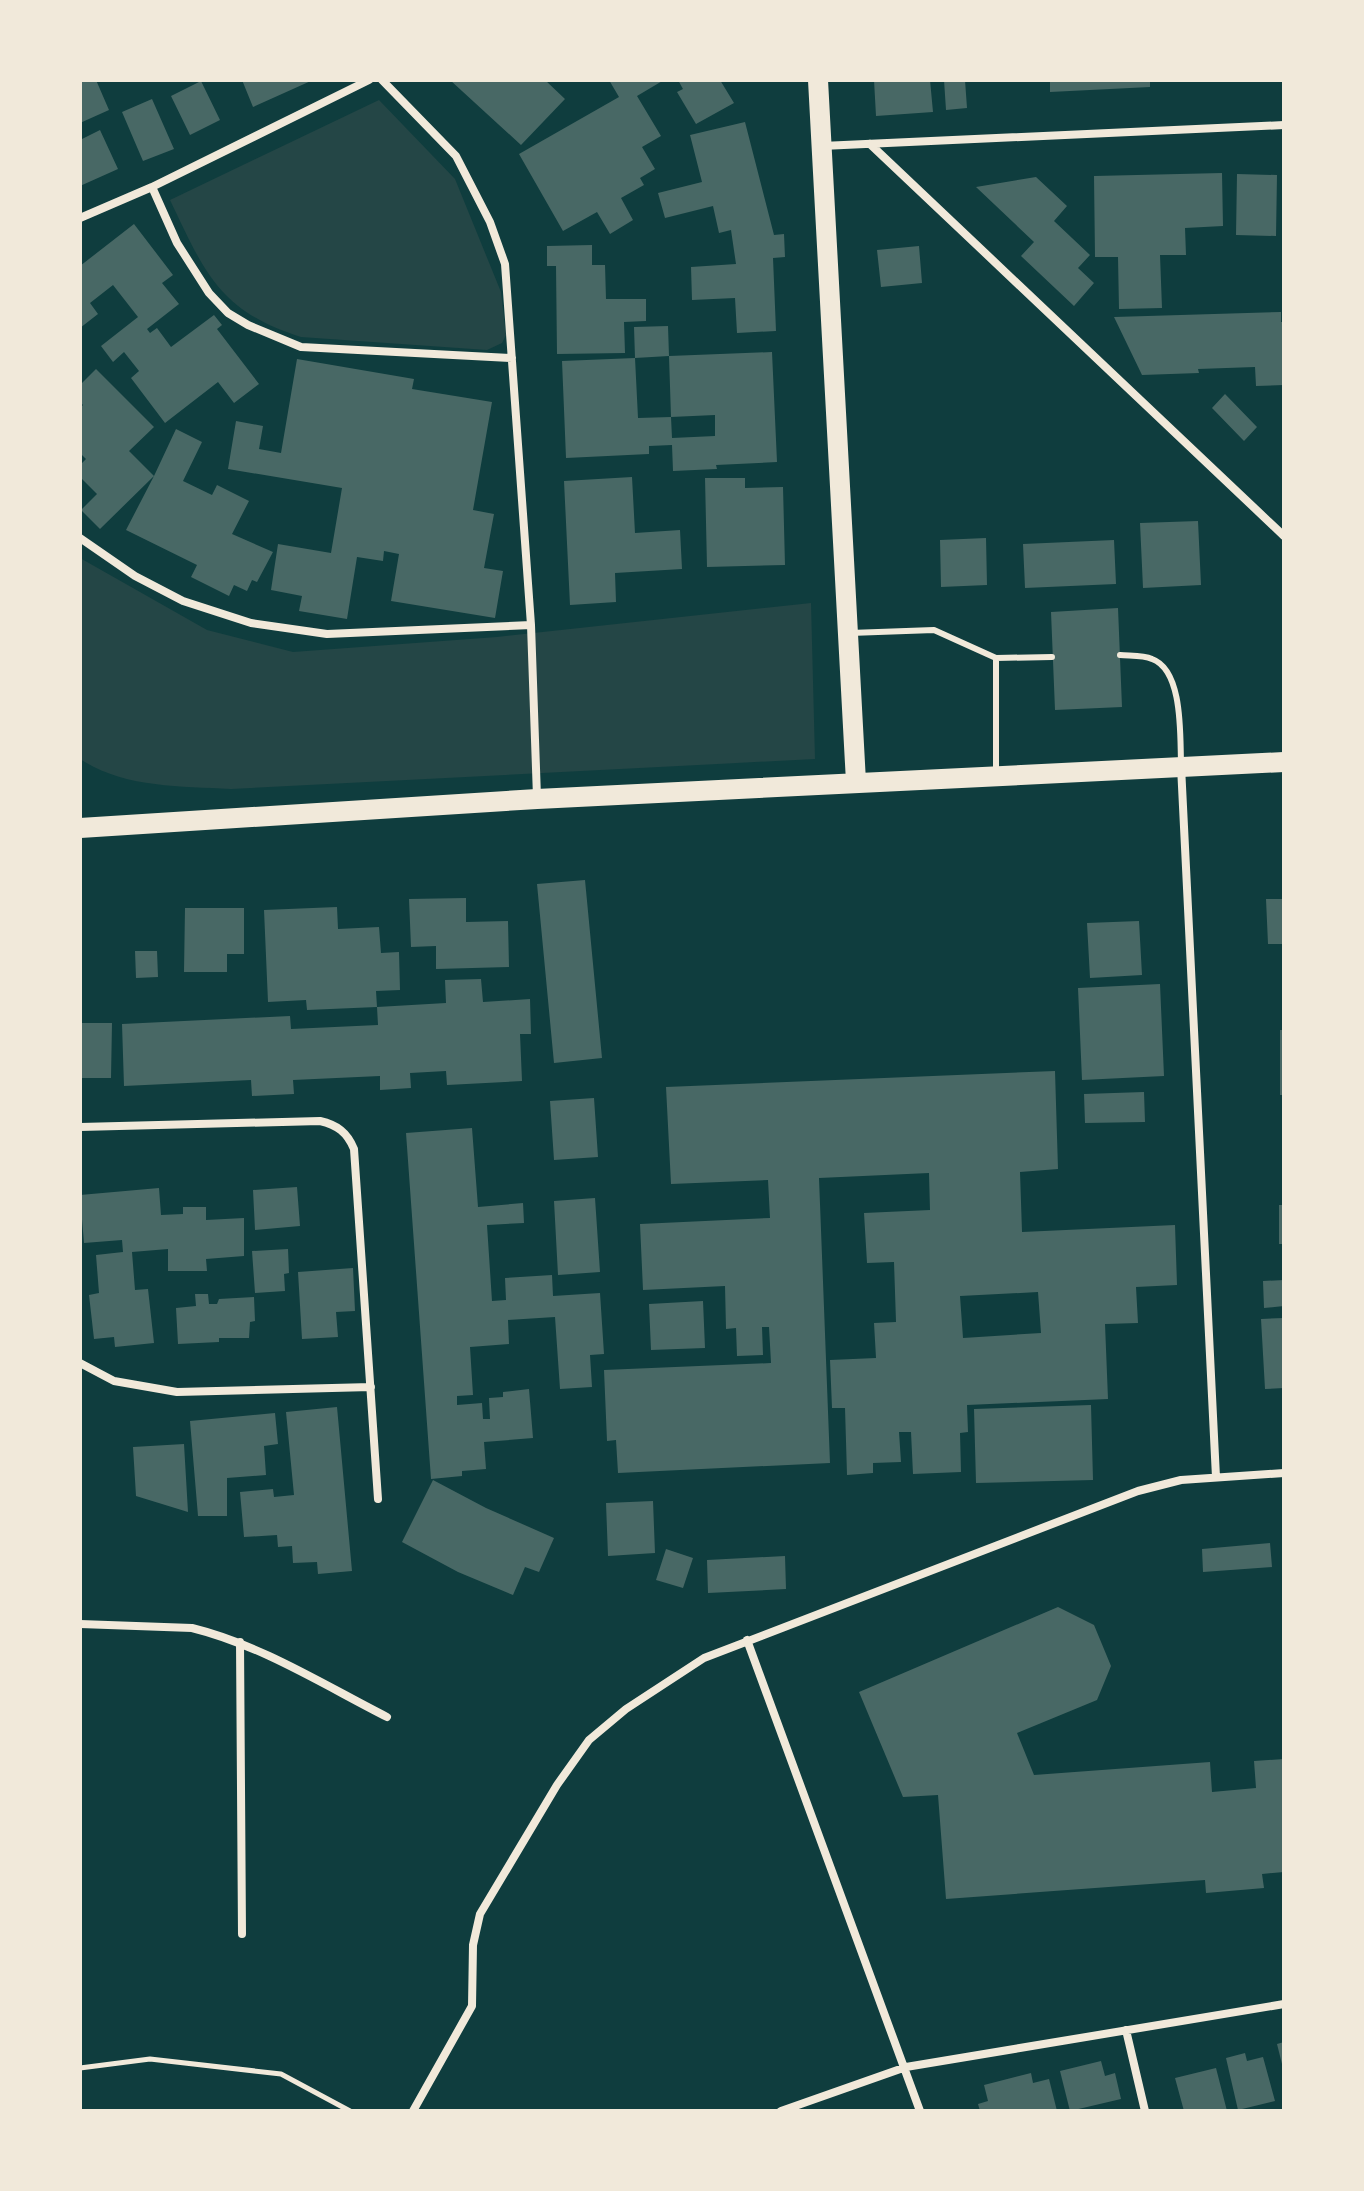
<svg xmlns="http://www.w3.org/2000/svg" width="1364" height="2191" font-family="'Golos Text',sans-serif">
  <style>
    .green { fill: #244646 }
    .building { fill: #486865; fill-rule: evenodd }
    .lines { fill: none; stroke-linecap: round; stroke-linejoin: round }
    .path { stroke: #f1e9da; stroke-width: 5 }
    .service { stroke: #f1e9da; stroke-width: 6 }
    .minor { stroke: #f1e9da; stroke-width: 8 }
    .primary { stroke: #f1e9da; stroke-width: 20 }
  </style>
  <rect width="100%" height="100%" fill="#0f3d3e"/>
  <path class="green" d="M379 100 455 179 501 292 506 335 502 343 487 350 301 337C219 311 205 273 170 200Z
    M80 558 207 630 293 652 497 637 811 603 815 759 231 789C179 786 124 788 80 759Z"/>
  <path class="building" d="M80 80H96L109 110 80 123Z
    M242 80H313L253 107Z
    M450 80H545L565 99 521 145Z
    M609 80H664L637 96 661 136 642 147 655 169 640 178 644 185 621 198 633 220 610 234 597 212 563 231 519 154 619 97Z
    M678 80H720L734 103 696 124 677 92 683 89Z
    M874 80H930L933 112 876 116Z
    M944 80H965L967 108 946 110Z
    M1050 80H1150V87L1050 92Z
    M201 81 220 120 190 135 171 96Z
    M152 99 174 149 143 161 122 112Z
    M745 122 774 235 784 234 785 257 773 258 776 331 737 333 735 298 692 300 691 267 736 264 731 230 719 233 713 206 665 218 658 193 702 182 690 135Z
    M100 130 118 169 80 186V140Z
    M1222 173 1223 226 1185 228 1186 255H1160L1162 308 1119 309 1118 257H1095L1094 176Z
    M1237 174 1277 175 1276 236 1236 235Z
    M1036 177 1067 206 1054 221 1090 255 1078 268 1094 283 1074 306 1021 256 1034 242 976 187Z
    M134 224 173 275 162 283 179 304 147 329 150 333 157 328 171 347 214 315 222 325 217 329 259 384 234 403 218 382 165 423 131 378 139 371 124 352 113 362 101 346 138 317 113 285 90 303 98 314 80 328V266Z
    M592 245V265H605L606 299H646V321L624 322 625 353 557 354 556 266H547V246Z
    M919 246 922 283 881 287 877 250Z
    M1281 312V322H1284V385L1256 386 1255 367 1198 369 1199 373 1142 375 1114 317Z
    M668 326 669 356 635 358 638 418 671 417 669 356 772 352 777 462 716 465 717 469 673 471 672 445 649 446V454L566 458 562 361 635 358 634 327ZM715 415V436L672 438 671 417Z
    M297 359 414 379 412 389 492 402 473 510 494 514 484 568 503 571 495 618 391 601 399 554 384 551 383 561 357 557 347 619 299 611 302 596 271 590 278 544 331 553 342 488 228 469 236 421 263 426 259 449 281 453Z
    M96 369 154 427 129 451 154 476 176 429 202 442 183 481 212 495 217 485 249 501 232 534 273 552 257 582 252 580 247 591 234 585 229 596 191 577 197 565 126 530 154 476 100 529 81 510 97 494 80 477V465L86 459 80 453V408L83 405 80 402V385Z
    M1225 394 1257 427 1244 441 1212 408Z
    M632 477 635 533 680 530 682 569 615 573 616 602 570 605 564 481Z
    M705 478H745V488L783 487 785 565 707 567Z
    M1198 521 1201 585 1143 588 1140 523Z
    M986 538 987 585 941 587 940 540Z
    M1114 540 1116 584 1025 588 1023 544Z
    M1118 608 1122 707 1055 710 1051 612Z
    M585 880 602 1058 554 1063 537 884Z
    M466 898V922L508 921 509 967 436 969V946L411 947 409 899Z
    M1266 899H1284V944H1268Z
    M337 907 338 929 379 927 381 953 399 952 400 990 376 991 377 1007 307 1010 306 1000 268 1002 264 910Z
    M185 908H244V954H227V972H184Z
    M1139 921 1142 975 1090 978 1087 923Z
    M135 951H157L158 977 136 978Z
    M481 979 483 1002 530 999 531 1034H520L522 1081 447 1085 446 1071 410 1073 411 1088 380 1090V1076L293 1080 294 1094 252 1096 251 1080 124 1086 122 1024 290 1016 291 1029 378 1025 377 1007 446 1003 445 980Z
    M1160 984 1164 1076 1082 1080 1078 988Z
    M80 1023H112L111 1078H80Z
    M1280 1030H1284V1095H1280Z
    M1055 1071 1058 1169 1020 1172 1022 1232 1175 1225 1177 1285 1136 1287 1138 1323 1105 1324 1108 1399 967 1405 968 1432 960 1433 961 1472 913 1474 911 1432H899L901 1462 873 1463V1473L847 1475 845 1408H832L830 1360 876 1358 874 1323 896 1322 894 1262 867 1263 864 1213 930 1210 929 1173 819 1178 830 1463 618 1473 616 1440 607 1441 604 1370 771 1363 769 1327H762L763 1355 737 1356 736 1328 726 1329 725 1286 643 1290 640 1224 770 1218 768 1180 671 1184 666 1087ZM1038 1292 1041 1333 963 1338 960 1296Z
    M1144 1092 1145 1122 1085 1123 1084 1094Z
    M594 1098 598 1157 554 1160 550 1101Z
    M472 1128 478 1207 523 1203 524 1223 487 1225 492 1301 506 1300 505 1278 552 1275 553 1296 600 1293 604 1354 590 1355 592 1387 560 1389 555 1317 508 1320 509 1344 470 1347 473 1395 457 1396V1405L482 1403 483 1419H490L489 1398 503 1397V1392L529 1389 533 1438 484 1442 486 1469 462 1471V1476L431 1479 406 1133Z
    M297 1187 300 1226 255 1230 253 1190Z
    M159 1188 161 1215 183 1214V1207H206V1220L244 1218V1256L206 1259 207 1271H168V1249L132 1252 135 1290 148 1289 154 1343 115 1347 114 1337 94 1339 89 1295 99 1293 96 1255 123 1252 122 1240 84 1243 80 1195Z
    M595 1198 600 1272 558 1275 554 1201Z
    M1279 1205H1284V1244H1279Z
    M288 1249 289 1273 284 1274 285 1291 255 1293 252 1251Z
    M353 1268 355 1311 336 1312 338 1337 302 1339 298 1272Z
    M1284 1280V1306L1264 1308 1263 1281Z
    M195 1294H208L209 1304H217L219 1299 254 1297 255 1321 250 1322 249 1338H219V1342L178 1344 176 1308 196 1306Z
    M703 1301 705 1348 651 1350 649 1304Z
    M1284 1318V1388L1265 1389 1261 1319Z
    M1091 1405 1093 1480 976 1483 974 1409Z
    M337 1407 352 1571 318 1574 317 1562 293 1563 292 1546 278 1547 277 1535 244 1537 240 1492 273 1489 274 1497 294 1495 286 1412Z
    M275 1413 278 1444 264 1446 266 1475 227 1478V1516H198L190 1421Z
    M184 1444 188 1512 136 1496 133 1447Z
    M433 1480 486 1508 554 1538 539 1572 525 1567 513 1595 458 1572 402 1542Z
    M653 1501 655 1553 608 1556 606 1503Z
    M1270 1543 1272 1567 1203 1572 1202 1549Z
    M666 1549 693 1558 683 1588 656 1580Z
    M785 1556 786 1589 708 1593 707 1560Z
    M1058 1607 1094 1625 1111 1666 1097 1700 1017 1733 1034 1775 1210 1762 1212 1792 1256 1788 1254 1761 1284 1759V1872L1262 1874 1264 1888 1206 1893 1205 1880 946 1899 938 1795 903 1797 859 1692Z
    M1284 2042V2068H1283L1277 2044Z
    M1245 2053 1247 2061 1263 2057 1275 2101 1238 2110 1226 2058Z
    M1101 2061 1105 2076 1115 2073 1121 2099 1070 2111 1060 2071Z
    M1216 2068 1227 2111H1184L1175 2078Z
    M1031 2073 1033 2083 1049 2079 1057 2111H980L978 2104 988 2101 984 2085Z"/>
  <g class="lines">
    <path class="path" d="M80 2068 150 2059 281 2074 350 2111"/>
    <path class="service" d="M850 633 934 630 996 658 1052 657
      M1120 655C1130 656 1143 655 1152 659 1183 670 1180 735 1181 762
      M996 658V774"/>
    <path class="minor" d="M382 80 456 156 490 222 505 264 531 625 537 797
      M870 144 1284 536
      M822 146 1284 125
      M152 187 177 243 209 293 228 313 248 325 301 347 512 358
      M80 218 152 187 369 80
      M80 538 135 576 183 601 251 623 327 634 531 625
      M1181 766 1216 1477
      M80 1127 320 1121C337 1125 347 1132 354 1149L378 1499
      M80 1363 114 1381 177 1392 371 1387
      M80 1624 192 1628C261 1645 324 1685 387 1717
      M747 1640 920 2111
      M240 1642 242 1934
      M1126 2030 1145 2111
      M413 2111 472 2006 473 1945 480 1914 557 1785 589 1740 626 1709 704 1658 1138 1491 1181 1480 1284 1473
      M781 2111 906 2067 1284 2004"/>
    <path class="primary" d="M818 80 856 782
      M80 828 537 799 1284 762"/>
  </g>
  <rect width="1364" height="2191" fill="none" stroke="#f1e9da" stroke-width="164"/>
</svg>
